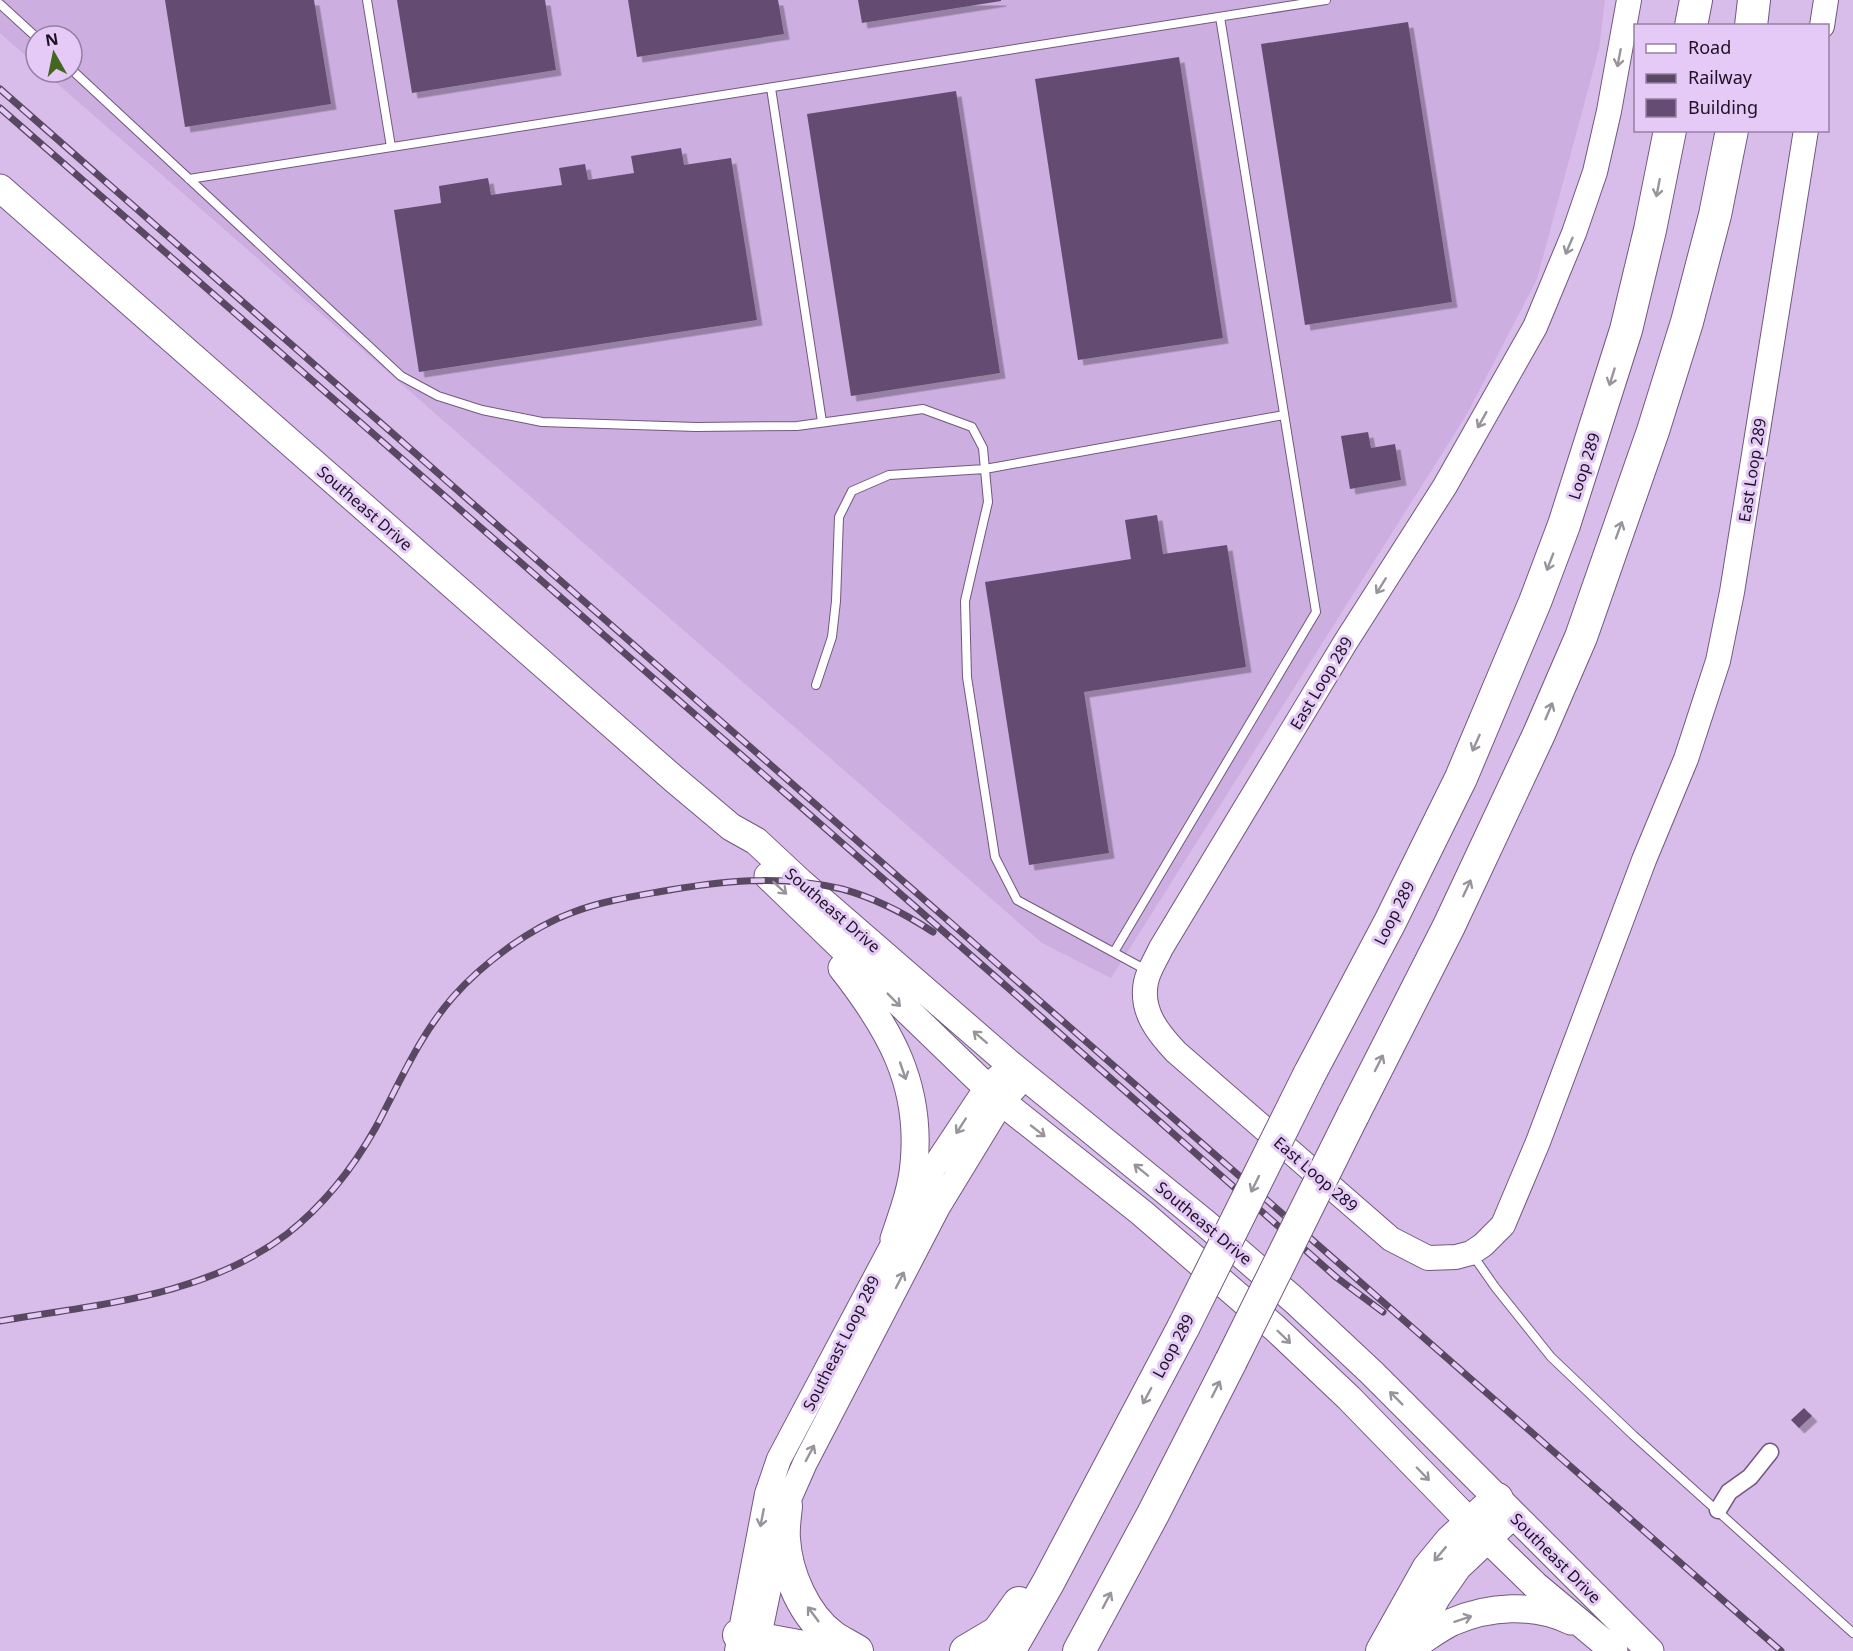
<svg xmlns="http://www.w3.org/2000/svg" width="1853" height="1651" font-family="'Noto Sans',sans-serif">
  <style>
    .built { fill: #cdaee0 }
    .building { fill: #644c72; filter: url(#shadow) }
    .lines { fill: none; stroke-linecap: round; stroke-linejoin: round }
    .service-casing { stroke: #715880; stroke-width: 10 }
    .minor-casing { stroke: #715880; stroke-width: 19 }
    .secondary-casing { stroke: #715880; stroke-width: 26 }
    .primary-casing { stroke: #715880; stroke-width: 29 }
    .motorway-casing { stroke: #715880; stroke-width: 34 }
    .service { stroke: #fff; stroke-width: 8 }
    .minor { stroke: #fff; stroke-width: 16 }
    .secondary { stroke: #fff; stroke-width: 24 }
    .primary { stroke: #fff; stroke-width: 27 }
    .motorway { stroke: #fff; stroke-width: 32 }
    .rail-casing { stroke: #584861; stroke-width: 7 }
    .rail { stroke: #e5c9f6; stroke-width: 4.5; stroke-dasharray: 14; stroke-linecap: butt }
    .motorway-bridge-casing { stroke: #715880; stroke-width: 34; stroke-linecap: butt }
    .motorway-bridge { stroke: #fff; stroke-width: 32 }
    .oneway { stroke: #99949c }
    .labels { text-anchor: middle; stroke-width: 6; stroke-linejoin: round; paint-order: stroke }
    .street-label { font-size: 16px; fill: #1c1222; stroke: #e5c9f6 }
  </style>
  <defs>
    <filter id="shadow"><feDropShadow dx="5.5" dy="5.5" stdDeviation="0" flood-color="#0004"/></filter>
  </defs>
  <rect width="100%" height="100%" fill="#d8bce9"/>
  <path class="built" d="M0 0H1605L1599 49 1537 279 1467 414 1111 978 1042 943 44 72H72V36H36V65L0 33Z"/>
  <path class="building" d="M165 0H314L331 104 185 127Z
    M397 0H545L556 70 412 93Z
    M628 0H778L784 34 637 57Z
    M858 0H1001V1L862 23Z
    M1408 22 1452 302 1305 325 1261 44Z
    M1179 57 1223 338 1078 360 1035 79Z
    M956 91 1000 373 851 396 807 114Z
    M681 148 684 165 731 158 757 320 419 372 394 210 441 203 439 186 488 178 491 195 562 185 559 168 585 164 588 180 634 173 631 156Z
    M1368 432 1371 448 1395 444 1401 480 1350 489 1341 436Z
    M1157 515 1163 554 1227 545 1246 667 1084 692 1109 853 1029 865 985 582 1131 559 1125 520Z
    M1804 1408 1812 1416 1799 1428 1791 1420Z"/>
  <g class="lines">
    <g class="service-casing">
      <path id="service" d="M367 0 391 147
        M0 4 36 37
        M72 70 401 376 438 396 482 410 542 422 696 427 797 426 923 409 972 427 983 448 988 502 965 601 967 677 995 857 1017 900 1148 971
        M771 88 822 422
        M189 179 1326 0
        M816 685 832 637 836 601 839 517 852 491 889 475 985 469 1284 415
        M1114 952 1316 612 1220 17
        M1472 1254 1495 1287 1551 1357 1633 1435 1853 1633"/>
    </g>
    <g class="minor-casing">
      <path id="minor" d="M1718 1510 1729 1492 1750 1477 1770 1452"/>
    </g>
    <g class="secondary-casing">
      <path id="secondary" d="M1629 0 1609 111 1595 172 1574 233 1535 327 1445 486 1345 643 1161 948C1156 959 1148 971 1146 982 1140 1011 1158 1033 1176 1052L1391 1239 1428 1258 1456 1257 1471 1253 1483 1245 1503 1225 1538 1142 1644 860 1686 759 1718 661 1732 592 1806 130
        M1822 26 1826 0
        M1410 1650 1438 1598 1459 1568 1514 1516
        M737 1651 767 1494 779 1459 934 1167 987 1087 1011 1065
        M756 1651 786 1506 805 1463 938 1207 1002 1102 1025 1077"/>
    </g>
    <g class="primary-casing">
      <path id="primary" d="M0 188 674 779 731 827 756 841 800 882 1011 1065 1205 1223 1294 1300 1371 1372 1650 1651
        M768 876 1002 1102 1142 1213 1275 1328 1349 1398 1460 1512 1535 1585 1614 1651
        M842 968C889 1028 922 1084 914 1164 912 1189 902 1215 894 1239
        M1412 1647C1425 1639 1438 1629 1452 1622 1489 1606 1534 1603 1571 1621"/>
    </g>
    <g class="motorway-casing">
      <path id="motorway" d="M1691 26 1696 0
        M1751 26 1754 0
        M1309 1075 1390 922 1461 778 1535 602 1564 525 1626 330 1650 230 1670 130
        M1353 1115 1449 926 1539 734 1581 637 1653 431 1687 322 1715 215 1732 130
        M786 1506C785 1517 783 1528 784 1539 786 1573 804 1616 833 1637 840 1642 849 1646 857 1651
        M739 1635 825 1651
        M966 1651 998 1632 1019 1603
        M1009 1651 1048 1583 1184 1326
        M1079 1651 1153 1514 1231 1361
        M1382 1651 1428 1569 1451 1541 1497 1499"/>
    </g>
    <use href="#service" class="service"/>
    <use href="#minor" class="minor"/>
    <use href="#secondary" class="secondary"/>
    <use href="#primary" class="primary"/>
    <use href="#motorway" class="motorway"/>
    <g class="rail-casing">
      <path id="rail" d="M0 89 1781 1651
        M0 108 998 979 1336 1277 1383 1312
        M0 1321C99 1304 204 1297 287 1234 324 1205 353 1168 376 1127 400 1082 419 1036 453 997 482 964 530 928 571 913 599 902 629 897 658 892 720 881 780 874 842 889 875 898 904 913 933 932"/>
    </g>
    <use href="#rail" class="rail"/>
    <g class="motorway-bridge-casing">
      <path id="motorway-bridge" d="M1184 1326 1309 1075
        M1231 1361 1353 1115"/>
    </g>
    <use href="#motorway-bridge" class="motorway-bridge"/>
  </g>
  <defs><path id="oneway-shaft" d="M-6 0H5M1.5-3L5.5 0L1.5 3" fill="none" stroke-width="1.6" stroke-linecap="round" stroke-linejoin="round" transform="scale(1.5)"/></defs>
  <g class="oneway">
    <use href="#oneway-shaft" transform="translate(1619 58) rotate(101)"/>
    <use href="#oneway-shaft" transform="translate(1658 188) rotate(101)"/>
    <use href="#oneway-shaft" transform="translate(1569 246) rotate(113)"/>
    <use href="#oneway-shaft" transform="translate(1612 377) rotate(107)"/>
    <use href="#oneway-shaft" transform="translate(1482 420) rotate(119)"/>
    <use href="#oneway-shaft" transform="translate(1619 530) rotate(-70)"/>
    <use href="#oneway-shaft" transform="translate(1550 562) rotate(111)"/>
    <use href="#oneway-shaft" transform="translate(1381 586) rotate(122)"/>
    <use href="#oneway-shaft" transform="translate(1549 711) rotate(-67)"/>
    <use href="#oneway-shaft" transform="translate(1476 743) rotate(114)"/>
    <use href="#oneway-shaft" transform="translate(780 888) rotate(43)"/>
    <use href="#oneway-shaft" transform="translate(1467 888) rotate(-65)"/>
    <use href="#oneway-shaft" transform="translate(894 1000) rotate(45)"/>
    <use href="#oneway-shaft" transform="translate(980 1037) rotate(-139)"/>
    <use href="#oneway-shaft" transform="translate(1379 1063) rotate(-63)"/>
    <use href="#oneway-shaft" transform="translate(903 1071) rotate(71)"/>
    <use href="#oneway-shaft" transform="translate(961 1126) rotate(123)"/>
    <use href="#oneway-shaft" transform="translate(1038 1131) rotate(38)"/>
    <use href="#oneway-shaft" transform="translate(1141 1170) rotate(-141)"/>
    <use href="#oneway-shaft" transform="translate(1255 1184) rotate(116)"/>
    <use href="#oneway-shaft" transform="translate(900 1280) rotate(-63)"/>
    <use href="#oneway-shaft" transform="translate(1284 1337) rotate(44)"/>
    <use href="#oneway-shaft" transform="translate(1216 1389) rotate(-63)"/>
    <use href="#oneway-shaft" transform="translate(1147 1396) rotate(118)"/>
    <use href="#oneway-shaft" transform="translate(1396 1398) rotate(-135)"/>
    <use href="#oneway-shaft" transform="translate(810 1453) rotate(-62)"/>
    <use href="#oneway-shaft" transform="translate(1423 1474) rotate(46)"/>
    <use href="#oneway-shaft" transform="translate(762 1518) rotate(101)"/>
    <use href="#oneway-shaft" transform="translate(1440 1554) rotate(130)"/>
    <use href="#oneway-shaft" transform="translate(1107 1600) rotate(-62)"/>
    <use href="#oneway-shaft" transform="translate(813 1614) rotate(-127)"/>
    <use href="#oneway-shaft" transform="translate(1463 1619) rotate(-18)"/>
  </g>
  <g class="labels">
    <g class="street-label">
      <text transform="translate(1584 466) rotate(-72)" y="6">Loop 289</text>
      <text transform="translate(1752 470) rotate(-81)" y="6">East Loop 289</text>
      <text transform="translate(365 508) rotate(41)" y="6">Southeast Drive</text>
      <text transform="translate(1321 683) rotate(-59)" y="6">East Loop 289</text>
      <text transform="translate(833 910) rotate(41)" y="6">Southeast Drive</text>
      <text transform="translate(1394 913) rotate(-63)" y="6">Loop 289</text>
      <text transform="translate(1316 1174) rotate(41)" y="6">East Loop 289</text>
      <text transform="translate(1204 1223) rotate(40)" y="6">Southeast Drive</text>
      <text transform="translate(841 1343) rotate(-63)" y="6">Southeast Loop 289</text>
      <text transform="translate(1173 1346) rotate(-62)" y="6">Loop 289</text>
      <text transform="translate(1556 1558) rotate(45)" y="6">Southeast Drive</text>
    </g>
  </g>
  <rect x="1634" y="24" width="195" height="108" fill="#e5c9f6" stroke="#9580a1" stroke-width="1.5"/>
  <rect x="1646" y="44" width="30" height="9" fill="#ffffff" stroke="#9580a1" stroke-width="1.5"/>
  <text x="1688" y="54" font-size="18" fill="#1c1222">Road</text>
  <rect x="1646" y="74" width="30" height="9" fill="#584861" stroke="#9580a1" stroke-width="1.5"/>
  <text x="1688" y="84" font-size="18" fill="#1c1222">Railway</text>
  <rect x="1646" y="99" width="30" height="18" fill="#644c72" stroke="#9580a1" stroke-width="1.5"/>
  <text x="1688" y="114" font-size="18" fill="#1c1222">Building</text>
  <g transform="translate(54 54) rotate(351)"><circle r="28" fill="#e5c9f6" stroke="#9580a1" stroke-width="1.5"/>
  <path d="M0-4.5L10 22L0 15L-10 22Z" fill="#43671f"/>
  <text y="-9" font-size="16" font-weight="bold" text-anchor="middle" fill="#1c1222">N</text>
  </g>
</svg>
